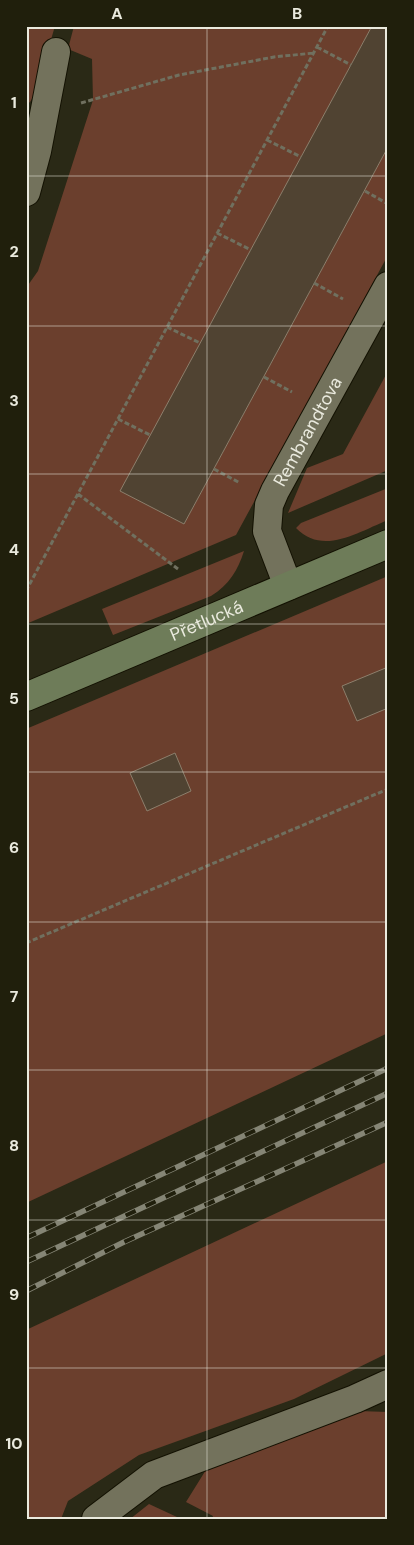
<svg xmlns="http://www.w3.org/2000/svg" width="414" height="1545" font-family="'DM Sans',sans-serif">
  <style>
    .green { fill: #6b3f2d }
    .building { fill: #504332; stroke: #8d7f6c }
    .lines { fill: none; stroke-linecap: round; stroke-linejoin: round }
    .street-casing { stroke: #131102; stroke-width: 30 }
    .secondary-casing { stroke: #131102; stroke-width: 30 }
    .path { stroke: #70705f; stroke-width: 3; stroke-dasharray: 5 2.5; stroke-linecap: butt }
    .street { stroke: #73725c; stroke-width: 28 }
    .secondary { stroke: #6e7c59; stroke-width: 28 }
    .rail-casing { stroke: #858575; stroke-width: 5.5 }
    .rail { stroke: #201f0c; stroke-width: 4; stroke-dasharray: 11; stroke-linecap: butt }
    .grid { fill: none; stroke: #eaeade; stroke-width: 1; stroke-opacity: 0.55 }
    .labels { text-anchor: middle; stroke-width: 5; stroke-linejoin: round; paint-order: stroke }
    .street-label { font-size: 18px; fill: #eaeade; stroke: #201f0c }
    .neatline { fill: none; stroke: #eaeade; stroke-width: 2 }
    .grid-label { font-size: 16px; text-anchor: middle; font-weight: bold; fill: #eaeade }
  </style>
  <rect width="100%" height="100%" fill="#2a2916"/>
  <path class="green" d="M26 26H55L35 94 30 102 26 105Z
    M74 26H372L121 491 184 524 388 147V255L236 535 26 624V288L38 271 93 100 92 59 68 49Z
    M388 371V470L288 513 307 468 343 454Z
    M388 488V520C358 532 323 556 296 528L301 523Z
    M244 551C238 570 229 585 211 596L113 635 102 609Z
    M388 576V1033L26 1203V729Z
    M388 1161V1353L294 1399 139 1455 68 1501 61 1519H26V1330Z
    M358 1411 388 1412V1519H212L213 1516 186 1502 209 1465Z
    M149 1504 177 1517 181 1519H130Z"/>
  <path class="building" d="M372 26H388V147L184 524 120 491Z
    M388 667V708L357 721 342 686Z
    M175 753 191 791 147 811 130 773Z"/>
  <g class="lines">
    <g class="street-casing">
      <g id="street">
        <path d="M26 192 37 151 56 52"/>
        <path id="s1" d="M288 586 267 531 269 505 275 491 388 286"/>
        <path d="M96 1519 154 1475 355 1399 388 1384"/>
      </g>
    </g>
    <g class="secondary-casing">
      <g id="secondary">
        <path id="s2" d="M26 697 388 544"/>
      </g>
    </g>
    <path class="path" d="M317 47 351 65
      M81 103 179 75 274 57 314 53
      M267 140 301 157
      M365 191 388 204
      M217 233 251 250
      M314 283 343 299
      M167 327 200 343
      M264 377 292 392
      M118 419 150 435
      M214 469 240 483
      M78 494 178 569
      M26 591 328 26
      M26 943 388 789"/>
    <use href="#street" class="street"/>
    <use href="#secondary" class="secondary"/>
    <g class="rail-casing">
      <path id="rail" d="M26 1238 388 1068
        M26 1262 388 1093
        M26 1291 124 1242 388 1122"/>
    </g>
    <use href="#rail" class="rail"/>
  </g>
  <path class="grid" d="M207 26V1519M26 176H388M26 326H388M26 474H388M26 624H388M26 772H388M26 922H388M26 1070H388M26 1220H388M26 1368H388"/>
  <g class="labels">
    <g class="street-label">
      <text dy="6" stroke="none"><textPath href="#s1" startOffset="168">Rembrandtova</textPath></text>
      <text dy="6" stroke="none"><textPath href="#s2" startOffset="196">Přetlucká</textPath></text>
    </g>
  </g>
  <rect width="414" height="1545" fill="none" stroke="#201f0c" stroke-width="55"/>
  <rect x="28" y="28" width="358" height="1490" class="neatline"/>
  <g class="grid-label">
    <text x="117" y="19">A</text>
    <text x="297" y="19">B</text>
    <text x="14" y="108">1</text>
    <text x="14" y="257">2</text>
    <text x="14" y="406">3</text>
    <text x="14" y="555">4</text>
    <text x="14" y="704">5</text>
    <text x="14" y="853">6</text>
    <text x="14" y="1002">7</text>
    <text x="14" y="1151">8</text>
    <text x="14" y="1300">9</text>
    <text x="14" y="1449">10</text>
  </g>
</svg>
